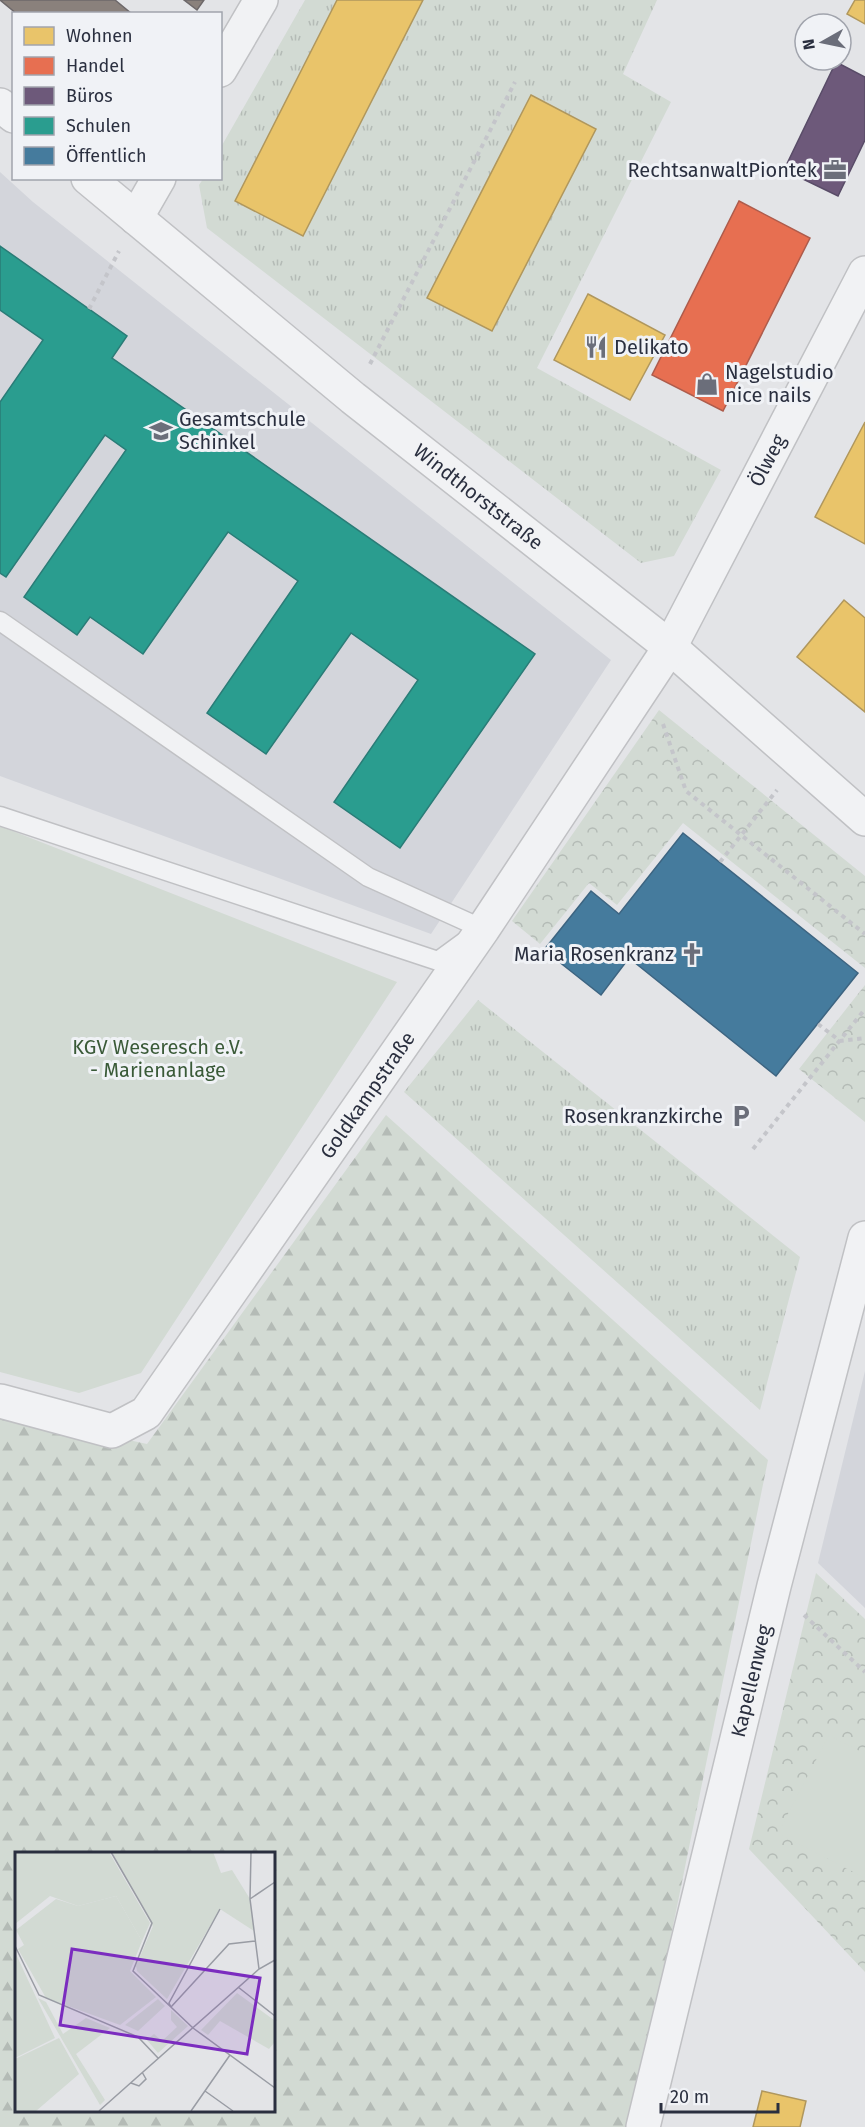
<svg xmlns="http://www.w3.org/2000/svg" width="865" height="2127" font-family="'Fira Sans',sans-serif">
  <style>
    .built { fill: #d3d5db }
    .grass { fill: url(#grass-tufts) }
    .forest { fill: url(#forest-firs); fill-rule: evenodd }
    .park { fill: url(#park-crowns) }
    .garden { fill: #d2dad3 }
    .homes { fill: #e9c46a; stroke: #b0975d; stroke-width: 1.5 }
    .shops { fill: #e76f51; stroke: #ae5c4c; stroke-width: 1.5 }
    .offices { fill: #6d597a; stroke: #594c68; stroke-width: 1.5 }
    .schools { fill: #2a9d8f; stroke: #2a7c77; stroke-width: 1.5 }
    .public { fill: #457b9d; stroke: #3d6481; stroke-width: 1.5 }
    .industry { fill: #8a817c; stroke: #6d686a; stroke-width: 1.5 }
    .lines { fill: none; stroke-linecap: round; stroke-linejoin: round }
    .lane-casing { stroke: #c0c1c4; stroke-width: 21 }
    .street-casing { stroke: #c0c1c4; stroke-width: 36 }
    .path { stroke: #c4c5ca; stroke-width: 4; stroke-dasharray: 4.5 4.5; stroke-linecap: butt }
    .lane { stroke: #f1f2f4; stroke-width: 18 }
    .street { stroke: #f1f2f4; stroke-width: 33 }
    .labels { text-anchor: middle; stroke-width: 6; stroke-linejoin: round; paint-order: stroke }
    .poi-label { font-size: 20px; fill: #2a2f3f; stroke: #f0f2f6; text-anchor: end }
    .street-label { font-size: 20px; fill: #2a2f3f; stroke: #f0f2f6 }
    .park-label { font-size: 20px; fill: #3a5a38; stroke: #f0f2f6 }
    .inset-road { fill: none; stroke: #999ca4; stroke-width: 1.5 }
    .view { fill: #7b2cbf; fill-opacity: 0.15; stroke: #7b2cbf; stroke-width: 3 }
    .inset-edge { fill: none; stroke: #2a2f3f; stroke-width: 3 }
  </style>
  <defs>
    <pattern id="grass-tufts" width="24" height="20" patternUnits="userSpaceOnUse" patternTransform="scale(1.5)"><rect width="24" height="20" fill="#d2dad3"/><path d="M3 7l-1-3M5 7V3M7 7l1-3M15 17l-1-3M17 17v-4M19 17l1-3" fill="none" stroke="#b4bbb6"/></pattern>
    <pattern id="forest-firs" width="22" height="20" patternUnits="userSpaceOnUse" patternTransform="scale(1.5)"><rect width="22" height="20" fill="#d2dad3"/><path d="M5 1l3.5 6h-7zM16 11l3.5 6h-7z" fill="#b4bbb6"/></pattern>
    <pattern id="park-crowns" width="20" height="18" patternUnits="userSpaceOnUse" patternTransform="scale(1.5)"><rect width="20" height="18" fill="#d2dad3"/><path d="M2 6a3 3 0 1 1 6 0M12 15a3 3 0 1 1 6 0" fill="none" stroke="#b4bbb6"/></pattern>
  </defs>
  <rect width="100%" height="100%" fill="#e3e4e7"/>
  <path class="built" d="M0 172 33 202 611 660 431 934 0 776Z
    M865 1371V1608L818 1563Z"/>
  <path class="grass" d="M305 0H657L623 74 671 102 537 368 721 470 674 556 641 563 207 228 199 185 203 179 220 178 221 147Z
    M478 1000 800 1257 760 1410 404 1092Z"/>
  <path class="forest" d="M386 1115 768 1460 632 2127H0V1412L147 1444ZM16 1854H273V2110H16Z"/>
  <path class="park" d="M659 710 865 876V968L683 823 617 905 589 883 540 944 512 921Z
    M865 985V1122L799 1069Z
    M816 1573 865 1619V1972L749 1849Z"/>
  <path class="garden" d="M0 826 397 982 141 1373 79 1393 0 1372Z
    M829 1735 865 1754V1878L778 1833Z"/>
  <path class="homes" d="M337 0H423L303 236 235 201Z
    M855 0H865V24L847 14Z
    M531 95 596 129 492 331 427 298Z
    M588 294 665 335 630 400 554 360Z
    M865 422V544L815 517Z
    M844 600 865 618V712L797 657Z
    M762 2091 806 2101 800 2127H753Z"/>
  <path class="shops" d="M739 201 810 238 723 411 652 375Z"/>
  <path class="offices" d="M836 62 865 77V140L838 196 784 170Z"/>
  <path class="schools" d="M0 246 127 336 112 358 535 654 400 848 334 802 418 680 351 633 266 754 207 713 298 581 228 532 143 654 90 617 77 635 24 597 126 450 105 435 6 577 0 573V402L43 340 0 310Z"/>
  <path class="public" d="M683 833 858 973 776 1076 629 958 601 995 544 950 591 891 619 914Z"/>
  <path class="industry" d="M0 0H115L132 14H17Z
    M184 0H204L197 10Z"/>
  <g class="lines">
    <g class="lane-casing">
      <path id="lane" d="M0 621 368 877 483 929
        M0 816 438 961 464 942"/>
    </g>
    <g class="street-casing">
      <g id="street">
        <path d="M220 70 261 0"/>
        <path d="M0 105 14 116"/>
        <path id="s1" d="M88 178 353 398 670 647 865 819"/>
        <path d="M136 218 159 178"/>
        <path id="s2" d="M0 1401 112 1431 146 1413 483 929 670 647 865 273"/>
        <path id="s3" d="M643 2127 774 1586 865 1238"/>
      </g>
    </g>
    <path class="path" d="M89 309 119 251
      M370 364 515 82
      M663 724 686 791 865 934
      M720 862 777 790
      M818 1024 840 1041 865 1038
      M753 1149 865 1009
      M804 1615 865 1672"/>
    <use href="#lane" class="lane"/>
    <use href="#street" class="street"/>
  </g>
  <defs>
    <g id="office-bare" transform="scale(1.8)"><path d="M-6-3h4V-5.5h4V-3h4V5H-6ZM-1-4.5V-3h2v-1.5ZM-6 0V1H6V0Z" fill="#6b6e7a" stroke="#f0f2f6" stroke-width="2.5" paint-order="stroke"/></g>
    <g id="restaurant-bare" transform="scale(1.8)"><path d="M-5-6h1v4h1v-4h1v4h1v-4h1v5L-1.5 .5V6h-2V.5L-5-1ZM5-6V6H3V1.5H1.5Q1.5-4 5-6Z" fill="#6b6e7a" stroke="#f0f2f6" stroke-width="2.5" paint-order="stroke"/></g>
    <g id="shop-bare" transform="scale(1.8)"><path d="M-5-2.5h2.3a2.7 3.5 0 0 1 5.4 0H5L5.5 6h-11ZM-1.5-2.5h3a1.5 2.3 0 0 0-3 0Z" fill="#6b6e7a" stroke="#f0f2f6" stroke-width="2.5" paint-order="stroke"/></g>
    <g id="school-bare" transform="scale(1.8)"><path d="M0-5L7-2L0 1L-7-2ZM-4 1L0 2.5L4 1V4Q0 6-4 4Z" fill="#6b6e7a" stroke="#f0f2f6" stroke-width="2.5" paint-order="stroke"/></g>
    <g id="church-bare" transform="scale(1.8)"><path d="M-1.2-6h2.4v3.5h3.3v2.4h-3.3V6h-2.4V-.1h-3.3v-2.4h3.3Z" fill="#6b6e7a" stroke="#f0f2f6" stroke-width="2.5" paint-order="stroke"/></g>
    <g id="parking-bare" transform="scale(1.8)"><path d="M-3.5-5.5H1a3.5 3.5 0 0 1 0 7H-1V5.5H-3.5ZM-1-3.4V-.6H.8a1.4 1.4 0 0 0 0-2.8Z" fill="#6b6e7a" stroke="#f0f2f6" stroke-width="2.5" paint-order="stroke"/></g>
  </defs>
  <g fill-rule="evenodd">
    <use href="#office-bare" x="835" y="170"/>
    <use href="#restaurant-bare" x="596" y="347"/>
    <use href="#shop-bare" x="707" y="384"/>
    <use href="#school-bare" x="161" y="431"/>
    <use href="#church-bare" x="692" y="954"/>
    <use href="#parking-bare" x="741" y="1116"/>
  </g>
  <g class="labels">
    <g class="poi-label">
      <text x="817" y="177">RechtsanwaltPiontek</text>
      <text x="614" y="354" text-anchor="start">Delikato</text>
      <text x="725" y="379" text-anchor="start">Nagelstudio<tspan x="725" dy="23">nice nails</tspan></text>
      <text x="179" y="426" text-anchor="start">Gesamtschule<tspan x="179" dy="23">Schinkel</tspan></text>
      <text x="674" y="961">Maria Rosenkranz</text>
      <text x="723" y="1123">Rosenkranzkirche</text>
    </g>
    <g class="street-label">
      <text dy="7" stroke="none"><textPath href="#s2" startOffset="1293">Ölweg</textPath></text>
      <text dy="7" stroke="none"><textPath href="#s1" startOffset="504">Windthorststraße</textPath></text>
      <text dy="7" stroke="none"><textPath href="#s2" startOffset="542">Goldkampstraße</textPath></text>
      <text dy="7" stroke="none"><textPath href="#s3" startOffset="459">Kapellenweg</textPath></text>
    </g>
    <g class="park-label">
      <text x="158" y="1054">KGV Weseresch e.V.<tspan x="158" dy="23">- Marienanlage</tspan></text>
    </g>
  </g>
  <g transform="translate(15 1852)">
    <rect width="260" height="260" fill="#e3e4e7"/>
    <path d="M222 141 259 168V191L254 197 205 169 193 183 186 178ZM143 147 150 154 123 179 110 173Z" fill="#d2dad3"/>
    <path d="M97 0H198L206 21 217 18 235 47 239 79 205 57 142 82ZM101 44 127 89 115 119 141 145 105 173 31 146 3 97 9 93 1 78 41 47 63 54Z" fill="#d2dad3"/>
    <path d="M23 146 31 150 48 182 71 166 95 176 61 202 90 248 85 253ZM156 158 173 174 143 201 132 188 139 182 147 189 162 175 156 168Z" fill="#d2dad3"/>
    <path d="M0 0H94L135 71 127 89 101 44 63 54 35 44 0 72ZM189 42 205 57 152 147 122 119 121 114 138 74 143 81ZM0 100 40 186 0 206ZM44 186 64 222 21 259H0V207Z" fill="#d2dad3"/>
    <path class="inset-road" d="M96 0 137 71 118 119 178 176 260 236M236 0 235 47 244 117M235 47 260 30M0 94 24 143 123 185 143 206M223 135 260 164M156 155 154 151 205 57M156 155 214 92 240 89M116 231 124 234 131 227 127 220M190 239 218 259M84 259 244 117 260 108M176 259 215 203"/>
    <path class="view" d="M57 97 245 126 232 202 45 173Z"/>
    <rect width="260" height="260" class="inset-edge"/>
  </g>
  <rect x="12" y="12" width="210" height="168" fill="#f0f2f6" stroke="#a1a4ad" stroke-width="1.5"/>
  <rect x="24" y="27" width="30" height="18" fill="#e9c46a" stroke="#a1a4ad" stroke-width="1.5"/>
  <text x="66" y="42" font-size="18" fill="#2a2f3f">Wohnen</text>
  <rect x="24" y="57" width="30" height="18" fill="#e76f51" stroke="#a1a4ad" stroke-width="1.5"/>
  <text x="66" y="72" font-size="18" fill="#2a2f3f">Handel</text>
  <rect x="24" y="87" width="30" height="18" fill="#6d597a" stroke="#a1a4ad" stroke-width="1.5"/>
  <text x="66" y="102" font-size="18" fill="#2a2f3f">Büros</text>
  <rect x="24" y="117" width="30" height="18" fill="#2a9d8f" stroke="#a1a4ad" stroke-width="1.5"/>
  <text x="66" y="132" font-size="18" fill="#2a2f3f">Schulen</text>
  <rect x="24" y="147" width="30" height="18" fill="#457b9d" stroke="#a1a4ad" stroke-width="1.5"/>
  <text x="66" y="162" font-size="18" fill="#2a2f3f">Öffentlich</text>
  <g transform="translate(823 42) rotate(261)"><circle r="28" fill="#f0f2f6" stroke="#a1a4ad" stroke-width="1.5"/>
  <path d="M0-4.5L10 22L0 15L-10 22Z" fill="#6b6e7a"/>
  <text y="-9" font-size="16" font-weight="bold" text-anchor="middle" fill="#2a2f3f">N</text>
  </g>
  <path d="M661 2103v9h117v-9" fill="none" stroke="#2a2f3f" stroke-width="3"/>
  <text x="670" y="2103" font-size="18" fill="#2a2f3f" stroke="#f0f2f6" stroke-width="4.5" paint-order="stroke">20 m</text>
</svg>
